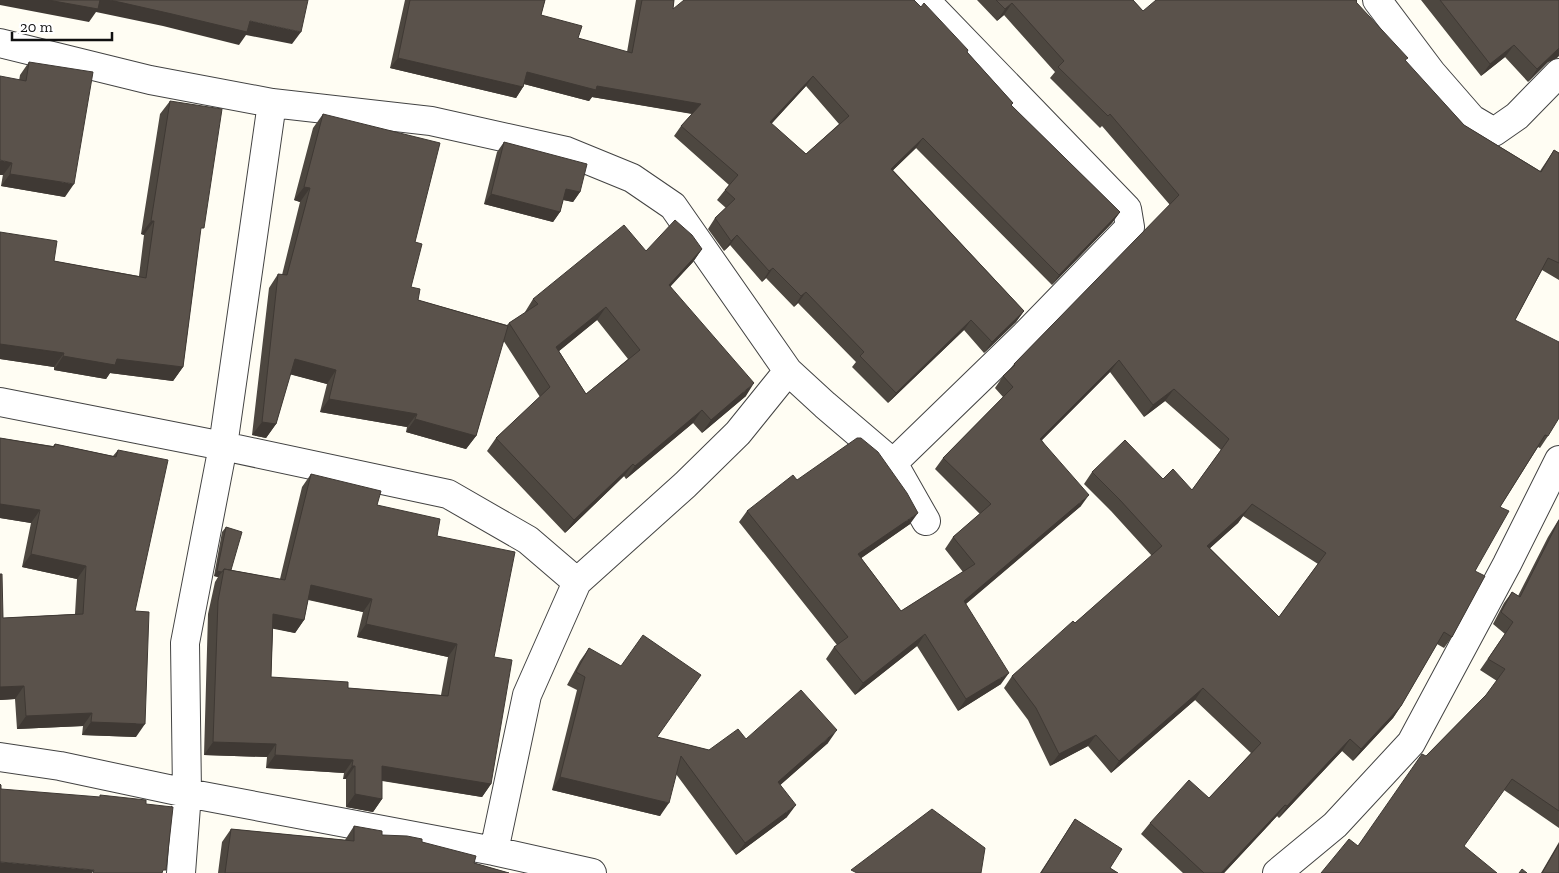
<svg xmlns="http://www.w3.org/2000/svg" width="1559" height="873" font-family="'Zilla Slab',serif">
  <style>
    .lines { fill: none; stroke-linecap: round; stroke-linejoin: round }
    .minor-casing { stroke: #434343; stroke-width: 30 }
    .minor { stroke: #fff; stroke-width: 28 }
    .wall { fill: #4d4740; fill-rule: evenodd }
    .shaded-wall { fill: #3f3934 }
    .building { fill: #5a524b; stroke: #3f3934; fill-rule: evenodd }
  </style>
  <rect width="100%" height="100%" fill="#fffdf3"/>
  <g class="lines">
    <g class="minor-casing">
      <path id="minor" d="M1377 0 1431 72 1472 119 1494 132 1517 116 1559 73
        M0 43 150 80 272 103 431 121 566 151 632 178 673 206 788 371 825 405 893 463 926 521
        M0 402 223 446 448 494 528 540 577 582
        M893 463 1025 335 1130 227 1127 209 925 0
        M0 757 60 766 187 793 494 851 592 873
        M494 851 527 695 577 582 685 485 738 433 788 371
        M181 873 187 793 185 643 223 446 272 103
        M1277 873 1335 825 1411 743 1507 564 1559 460"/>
    </g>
    <use href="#minor" class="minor"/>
  </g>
  <path class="wall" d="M405 0H545L541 15 578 38 627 52 636 0H674L673 9 921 7 968 50 967 52 1013 103 1011 105 1120 212 1112 223 1052 285 916 148 893 170 1024 311 1016 322 984 353 964 330 888 403 852 367 856 362 798 303 794 307 766 278 762 282 730 245 724 251 708 229 715 218 726 208 717 200 729 185 674 136 681 126 692 114 592 97 589 101 524 84 523 87 516 98 390 68ZM806 86 839 124 806 154 771 124Z
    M977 0H1133L1143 11 1356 2 1405 61 1464 125 1540 171 1554 150 1559 153V280L1542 270 1515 320 1548 436 1540 448 1538 447 1500 507 1475 571 1452 637 1444 648 1437 644 1401 706 1393 718 1353 761 1342 751 1279 818 1277 816 1224 873H1183L1141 834 1150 823 1209 798 1251 753 1195 700 1111 773 1088 746 1050 766 1028 720 1004 688 1012 676 1075 623 1152 556 1111 511 1084 484 1092 472 1163 479 1192 490 1221 450 1165 401 1144 417 1110 372 1042 440 1081 506 966 604 1001 684 958 711 917 646 855 695 826 659 834 647 837 645 739 522 747 511 797 480 910 524 861 558 901 611 963 572 945 549 953 537 980 514 935 469 943 458 1003 397 995 388 1003 376 1010 369 1014 364 1170 205 1102 126 1100 128 1050 78 1055 72 1004 15 997 21ZM1243 516 1318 564 1279 617 1210 548 1238 523Z
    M1421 0H1559L1557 58 1548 62 1528 82 1505 57 1481 76Z
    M29 62 65 197 1 186 20 75Z
    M170 101 200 234 183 367 173 381 110 373 106 379 54 370V367L0 359V232L54 261 139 276 144 235 141 234 160 114Z
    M323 114 415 242 411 287 418 300 507 325 509 323 525 313V312L533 299 646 251 702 249 693 262 670 286 746 396 702 433 693 423 626 479 624 476 565 533 487 451 496 438 540 397 503 340 476 436 466 449 406 432 407 427 320 412 327 384 290 374 276 424 266 438 252 435 269 288 278 274 282 275 300 202 294 200 313 128ZM597 320 628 359 586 394 559 351Z
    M504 142 580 192 573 202 563 200 560 212 553 222 484 204 497 152Z
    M0 438 53 446 55 444 113 456 118 450 135 611 136 737 82 735 83 726 17 729 15 699 0 700V574L3 618 75 614 77 579 22 567 31 523 0 518Z
    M311 474 377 505 437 536 494 657 491 784 482 797 382 781V799L373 812 346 807V779H343L344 773 266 768 267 757 204 755 208 614 215 582 218 577 214 576 222 532 226 527 231 570 280 579 302 487ZM308 600 363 612 357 637 448 657 441 695 348 688 271 677 273 628 295 633 304 620Z
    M1559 519V828L1504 790 1358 846 1426 756 1486 695 1497 681 1480 670 1505 634 1493 624 1504 603 1512 592 1518 596 1548 537Z
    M589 648 657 737 709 750 746 739 828 743 780 785 787 817 736 855 676 774 660 816 552 790 577 690 567 685 580 661Z
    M1075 819 1110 868 1118 873H1040Z
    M354 826 382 835 422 842 474 863 509 873H218L222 842 231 829 345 840Z
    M1559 842V873H1541Z"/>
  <path class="shaded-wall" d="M0 0H110L250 21 301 32 292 44 246 35 239 45 163 26 96 12 89 22 0 5Z
    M1012 3 1004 15 997 21 1005 9Z
    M1514 45 1505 57 1481 76 1490 64Z
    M1559 48V56L1557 58 1548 62 1528 82 1537 69 1557 50Z
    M398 58 523 87 516 98 390 68Z
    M527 72 597 86 701 104 694 114 592 97 589 101 520 83Z
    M813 76 806 86 763 133 770 122Z
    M923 138 916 148 884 179 891 169Z
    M0 160 12 163 3 175H0Z
    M10 174 74 184 65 197 1 186Z
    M304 187 310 188 300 202 294 200Z
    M566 189 580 192 573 202 559 199Z
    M491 194 560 212 553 222 484 204Z
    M1120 212 1112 223 1052 285 1059 275Z
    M151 221H154L144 235 141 234Z
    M737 235 730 245 724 251 731 241Z
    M702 249 693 262 660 298 669 285Z
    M773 268 766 278 762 282 769 271Z
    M806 292 798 303 794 307 801 296Z
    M606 307 597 320 548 360 556 347Z
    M1024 311 1016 322 984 353 992 342Z
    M971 320 964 330 888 403 896 393Z
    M0 344 64 353 54 367 0 359Z
    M63 356 117 359 183 367 173 381 110 373 106 379 54 370Z
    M295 359 336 370 327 384 285 373Z
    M1119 360 1110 372 1032 450 1040 439Z
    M754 383 746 396 702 433 711 420Z
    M1174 389 1165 401 1144 417 1153 405Z
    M329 399 417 414 407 427 320 412Z
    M702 410 693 423 626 479 635 466Z
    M415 419 476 436 466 449 406 432Z
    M262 422 276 424 266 438 252 435Z
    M633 464 624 476 565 533 574 520Z
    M1089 495 1081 506 956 612 964 601Z
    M0 504 40 510 31 523 0 518Z
    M1252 504 1238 523 1199 558 1207 546Z
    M918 513 910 524 850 566 858 554Z
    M31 554 86 566 77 579 22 567Z
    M217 571 222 572 218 577 214 576Z
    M311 585 372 599 363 612 302 598Z
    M273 614 304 620 295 633 264 627Z
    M366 624 457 644 448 657 357 637Z
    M925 634 917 646 855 695 863 683Z
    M1009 673 1001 684 958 711 966 699Z
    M24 686 15 699 0 700V687Z
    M1203 688 1195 700 1111 773 1119 761Z
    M1401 706 1393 718 1353 761 1361 749Z
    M92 713 83 726 17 729 26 716Z
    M91 722 145 724 136 737 82 735Z
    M837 730 828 743 769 795 778 782Z
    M1096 735 1088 746 1050 766 1059 754Z
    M1350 739 1342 751 1279 818 1287 806Z
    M213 742 276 744 267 757 204 755Z
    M275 755 353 760 344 773 266 768Z
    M352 766H355L346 779H343Z
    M382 766 491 784 482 797 373 779Z
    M560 777 669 803 660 816 552 790Z
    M355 794 382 799 373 812 346 807Z
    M796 805 787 817 736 855 745 843Z
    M1285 805 1277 816 1224 873H1221Z
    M0 862 94 870 92 873H0Z"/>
  <path class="building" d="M48 0H100L98 9Z
    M110 0H308L301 32 250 21 247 32 172 14Z
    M410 0H545L541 15 582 26 578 38 632 53 642 0H674L673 9 684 0H914L921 7 924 3 968 50 967 52 1013 103 1011 105 1120 212 1059 275 923 138 891 169 1024 311 992 342 971 320 896 393 860 356 864 352 806 292 801 296 773 268 769 271 737 235 731 241 715 218 735 199 725 190 738 175 681 126 701 104 597 86 596 90 527 72 523 87 398 58ZM813 76 849 116 806 154 770 122Z
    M996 0H1133L1143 11 1156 0H1356L1357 1 1356 2 1408 58 1405 60 1464 125 1541 172 1554 150 1559 153V263L1548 258 1515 320 1559 342V418L1548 436 1545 435 1500 507 1509 511 1475 571 1485 576 1452 637 1444 632 1401 706 1361 749 1350 739 1287 806 1285 805 1221 873H1204L1150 823 1189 780 1209 798 1261 743 1203 688 1119 761 1096 735 1059 754 1036 708 1012 676 1073 621 1075 623 1162 546 1120 500 1092 472 1125 440 1163 479 1173 469 1192 490 1229 439 1174 389 1153 405 1119 360 1040 439 1089 495 964 601 1009 673 966 699 925 634 863 683 834 647 848 637 747 511 793 475 797 480 857 438H861L878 452 907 493 918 513 858 554 901 611 975 564 953 537 991 504 943 458 1013 387 1003 376 1015 365 1014 364 1179 195 1110 114 1108 116 1058 67 1064 61 1012 3 1005 9ZM1252 504 1326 553 1279 617 1207 546 1246 511Z
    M1440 0H1559V48L1557 50 1537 69 1514 45 1490 64Z
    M29 62 93 72 74 184 10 174 12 163 0 160V76L26 81Z
    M170 101 222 109 204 228H201L183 367 117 359 115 365 63 356 64 353 0 344V232L57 241 54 261 146 278 154 221H151Z
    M323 114 440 143 415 242 422 244 411 287 420 289 418 300 508 326 476 436 415 419 417 414 329 399 336 370 295 359 276 424 262 422 278 274 287 275 310 188 304 187Z
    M504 142 587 164 580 192 566 189 560 212 491 194Z
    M675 220 692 235 702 249 669 285 754 383 711 420 702 410 635 466 633 464 574 520 496 438 550 387 509 323 538 304 533 299 624 225 646 251ZM606 307 640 350 586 394 556 347Z
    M0 438 54 447 55 444 116 457 118 450 168 460 135 611 149 612 145 724 91 722 92 713 26 716 24 686 0 687V574H2L3 618 83 614 86 566 31 554 40 510 0 504Z
    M311 474 381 491 377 505 440 519 437 536 515 552 494 657 512 660 491 784 382 766V799L355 794V766H352L353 760 275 755 276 744 213 742 218 601 224 569 285 580ZM311 585 372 599 366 624 457 644 448 696 348 688V682L271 677 273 614 304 620Z
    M1559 520V811L1512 779 1464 846 1497 873H1321L1349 839 1358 846 1422 754 1426 756 1486 695 1505 669 1488 659 1513 622 1501 612 1512 592 1520 597Z
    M226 527 242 532 231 570 224 569 222 572 217 571Z
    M643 635 701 675 657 737 709 750 738 729 746 739 801 690 837 730 778 782 796 805 745 843 681 756 669 803 560 777 585 677 576 672 589 648 621 666Z
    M0 784 1 785V789L100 797V795L146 800V804L173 807 166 870H163L162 873H93L94 870 0 862Z
    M932 809 985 848 981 873H857L851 870Z
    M1075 819 1122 849 1110 868 1118 873H1041Z
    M354 826 382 831V835L407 836 422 839V842L476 856 474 863 509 873H225L231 829 354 841Z
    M1559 844V873H1542Z
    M1522 869 1527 873H1519Z"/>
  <path d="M12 32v8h100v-8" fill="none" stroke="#101010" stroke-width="2.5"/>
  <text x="20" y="32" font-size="15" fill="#101010" stroke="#ffffff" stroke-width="4" paint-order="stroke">20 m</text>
</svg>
